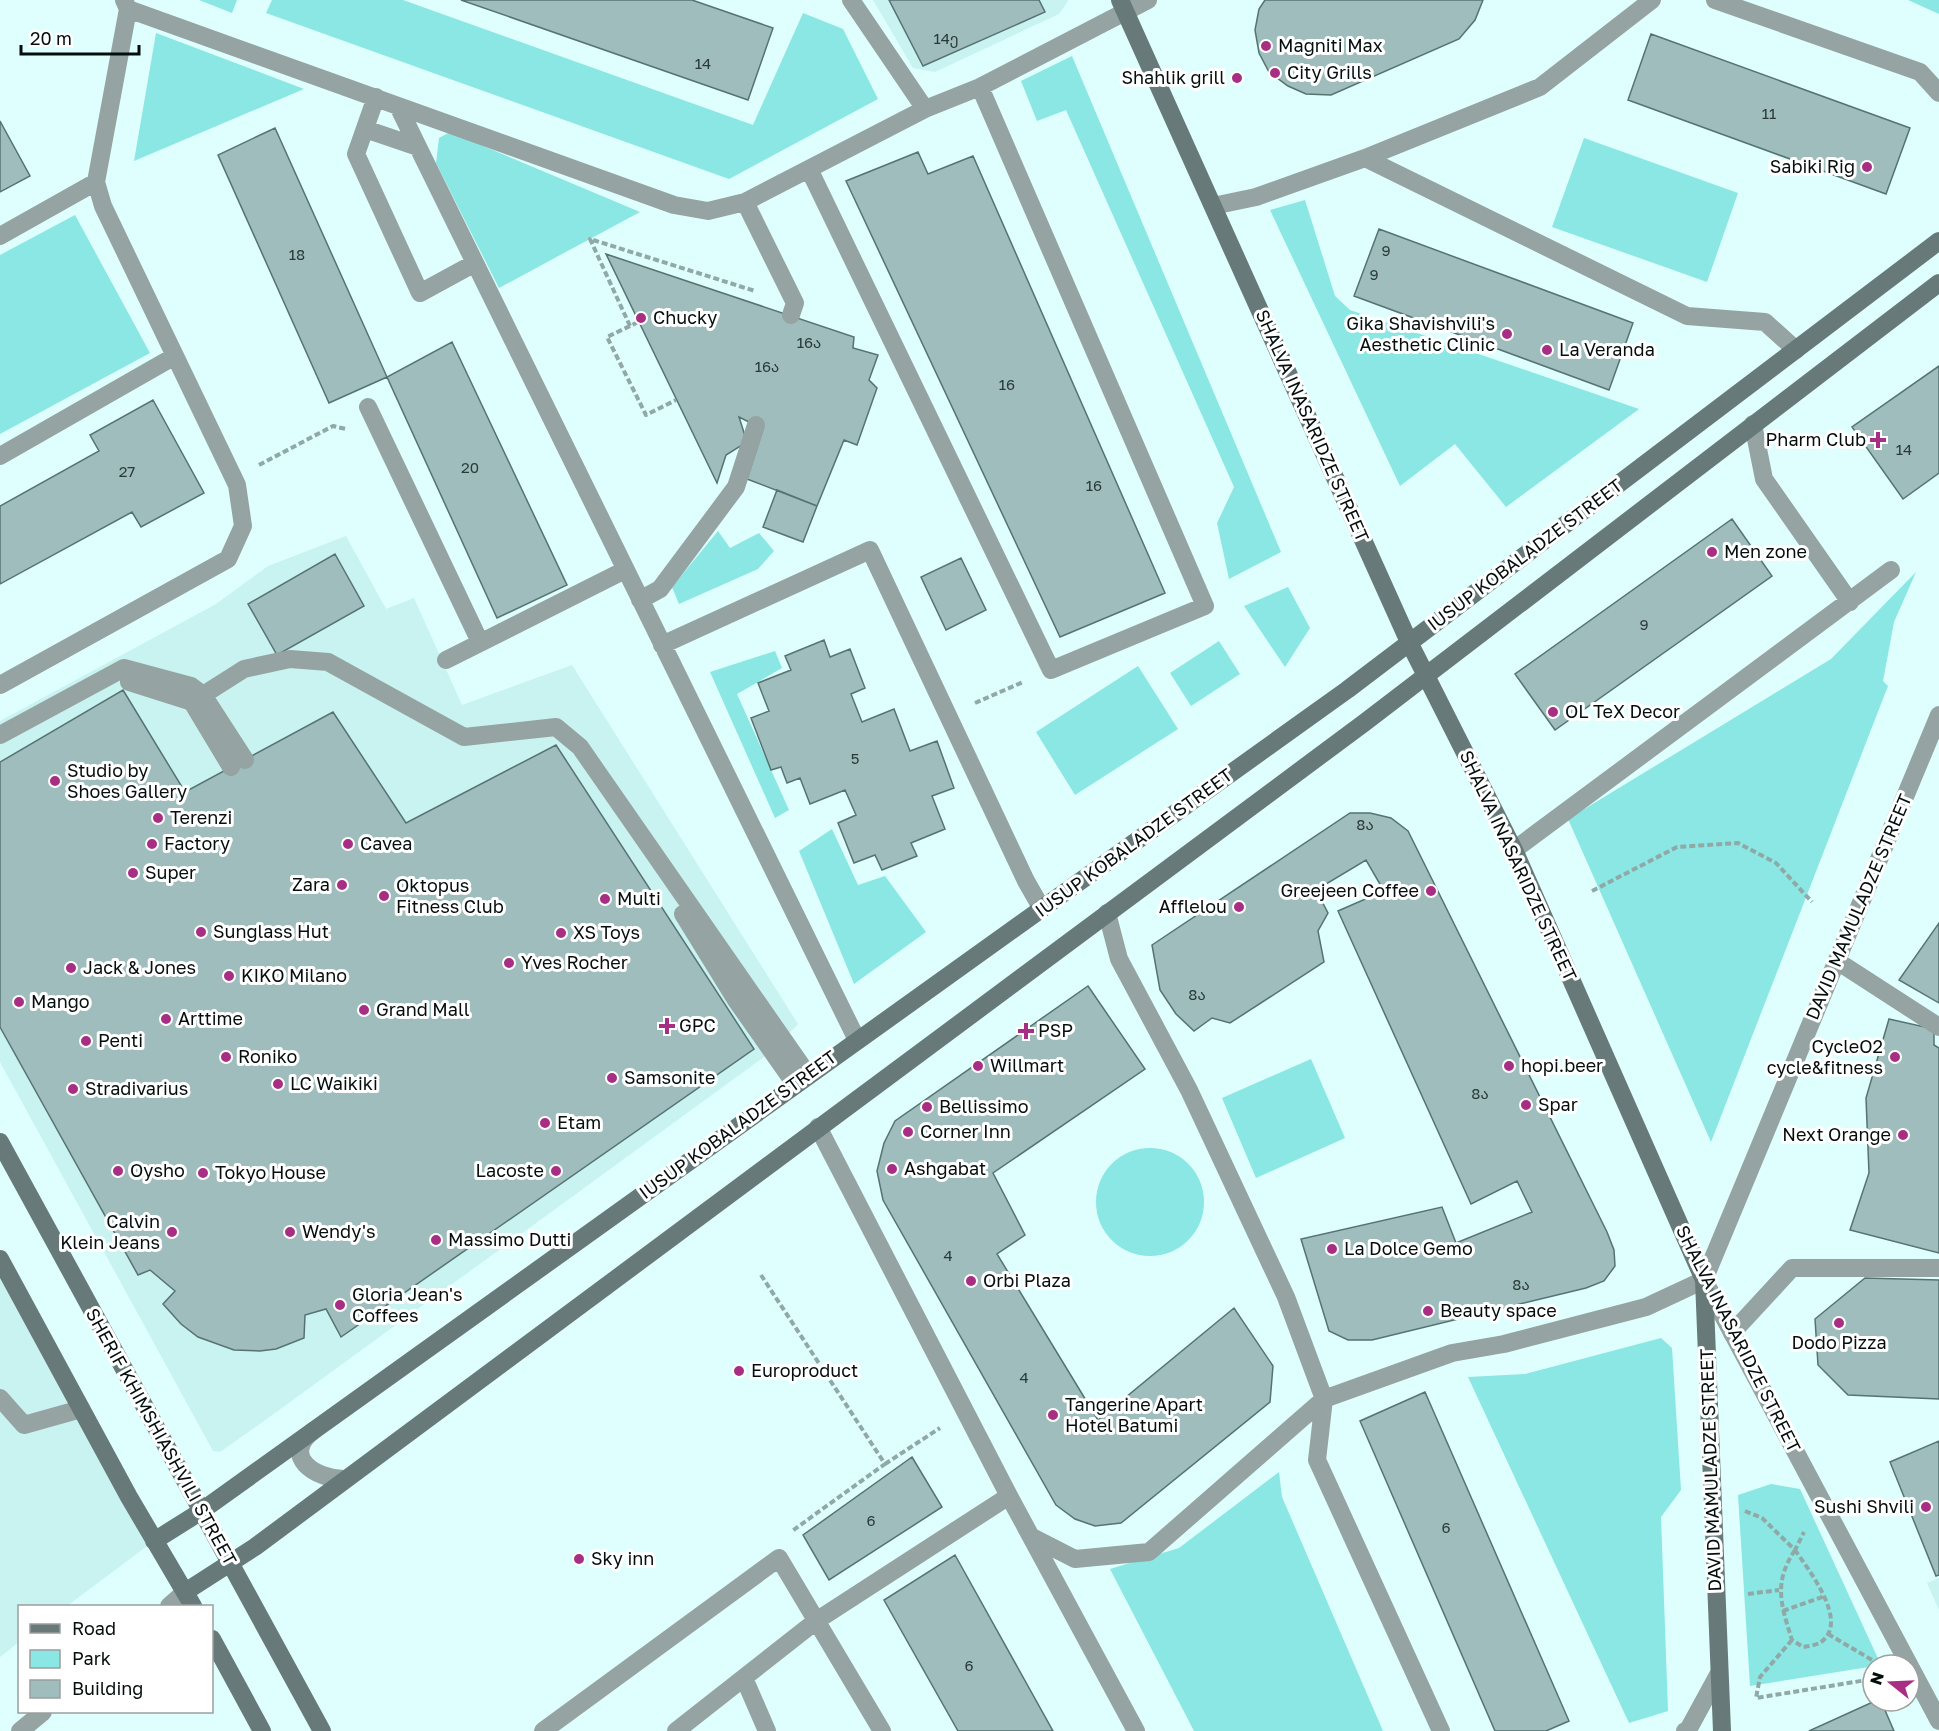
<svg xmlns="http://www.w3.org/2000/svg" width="1939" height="1731" font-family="'Golos Text','Noto Sans Georgian',sans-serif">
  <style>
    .built { fill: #c8f3f0 }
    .green { fill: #8ae7e4 }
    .building { fill: #9ebdbc; stroke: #567372; stroke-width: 1.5 }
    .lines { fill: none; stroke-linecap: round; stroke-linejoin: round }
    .path { stroke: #90a9a7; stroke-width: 4; stroke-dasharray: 6 3; stroke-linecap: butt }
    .lane { stroke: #95a3a2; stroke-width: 18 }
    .street { stroke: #95a3a2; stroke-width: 18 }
    .secondary { stroke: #677a79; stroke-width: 18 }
    .poi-dot { fill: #a82e83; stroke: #fff; stroke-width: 2 }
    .labels { text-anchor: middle; stroke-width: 6; stroke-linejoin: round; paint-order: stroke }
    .number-label { font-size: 15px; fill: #2a3a39 }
    .poi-label { font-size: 18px; fill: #040e0d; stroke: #fff; text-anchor: start }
    .street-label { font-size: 18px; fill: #040e0d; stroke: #fff }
  </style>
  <rect width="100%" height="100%" fill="#defffd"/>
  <path class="built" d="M873 0H1068V1L1059 14 935 72 913 68Z
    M346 536 386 609 414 598 462 705 572 665 798 1024 771 1052 264 1421 220 1452 213 1451 0 1062V721L216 604 268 566Z
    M0 1259 154 1541 67 1606H20L19 1642 0 1657Z
    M1939 1578V1610L1927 1583Z"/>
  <path class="green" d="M199 0H237L232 13Z
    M272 0H403L753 125 803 13 843 29 878 99 729 179 266 13Z
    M1908 0H1939V14Z
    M156 33 304 89 134 161Z
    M1072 56 1281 552 1229 579 1217 523 1234 487 1066 110 1037 121 1021 81Z
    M450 132 640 212 499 288 436 163 439 138Z
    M1584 138 1738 193 1707 282 1552 227Z
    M1305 200 1335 296 1350 310 1639 409 1506 507 1455 444 1400 486 1270 210Z
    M75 215 150 353 0 434V255Z
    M718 531 730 548 759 533 774 551 758 569 679 604 672 587Z
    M1916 572 1894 622 1883 681 1888 686 1711 1142 1568 819 1831 659Z
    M1288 587 1310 628 1285 667 1244 606Z
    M1219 641 1240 674 1191 706 1170 673Z
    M775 651 782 668 737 694 789 810 775 818 710 672Z
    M1138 666 1178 729 1075 795 1036 732Z
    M832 829 858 885 885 876 926 932 854 984 799 851Z
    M1311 1059 1345 1138 1256 1178 1222 1098Z
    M1096 1202a54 54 0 1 1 108 0a54 54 0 1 1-108 0Z
    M1661 1338 1672 1348 1681 1490 1661 1517 1668 1711 1629 1723 1468 1377 1525 1374Z
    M1279 1472 1282 1497 1383 1731H1194L1110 1569 1179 1548Z
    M1771 1484 1800 1489 1881 1665 1750 1686 1738 1495Z"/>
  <path class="building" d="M461 0H692L773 28 748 100Z
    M889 0H1039L1045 12 923 66Z
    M1265 0H1483L1475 20 1459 39 1331 95 1306 94 1288 86 1269 72 1259 53 1255 30 1259 9Z
    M1651 34 1910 128 1886 194 1628 100Z
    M0 121 30 176 0 192Z
    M275 128 387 377 329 403 218 155Z
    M918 152 928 174 973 156 1165 593 1060 637 846 181Z
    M1379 229 1633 323 1609 390 1354 296Z
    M606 254 854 337 853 348 878 355 869 380 877 388 857 445 844 440 817 506 747 479 763 429 739 417 747 442 726 455 717 483Z
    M452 342 567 585 497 618 387 377Z
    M1939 366V473L1903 499 1852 427Z
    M153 400 204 493 141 527 132 512 0 584V506L99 451 90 435Z
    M777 490 817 506 803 542 763 527Z
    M1732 519 1772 576 1555 730 1515 674Z
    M335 554 364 606 277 655 248 604Z
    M961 558 986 610 946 630 921 577Z
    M824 640 830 657 850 649 865 688 851 694 862 722 894 709 910 751 937 741 954 788 932 796 945 829 911 843 917 856 882 870 875 855 854 863 838 823 856 815 845 790 810 804 800 778 787 783 781 767 771 770 751 718 769 711 758 683 791 670 785 656Z
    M123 690 185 792 333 712 406 823 556 745 754 1049 341 1337 326 1309 305 1315 304 1338 276 1349 260 1351 234 1350 198 1337 181 1324 163 1304 175 1291 150 1270 138 1275 0 1027V762Z
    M1350 813H1370L1391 818 1408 831 1607 1232 1614 1250 1615 1266 1604 1281 1586 1288 1372 1340H1348L1329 1331 1301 1239 1442 1207 1456 1243 1532 1212 1517 1181 1471 1204 1338 911 1384 891 1366 860 1316 890 1328 913 1318 931 1324 962 1230 1023 1212 1018 1194 1031 1176 1014 1160 990 1152 945Z
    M1939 923V1003L1899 980Z
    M1088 986 1145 1069 993 1173 1025 1235 997 1254 1098 1420 1234 1308 1273 1366 1270 1402 1121 1523 1095 1526 1075 1519 1056 1505 883 1200 877 1171 884 1143 895 1121Z
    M1889 1019 1934 1029V1045L1939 1048V1253L1850 1230 1869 1173 1866 1098Z
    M1865 1278 1939 1280V1399L1848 1395 1818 1365 1815 1319Z
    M1425 1392 1569 1721 1546 1731H1495L1360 1421Z
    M1939 1441V1575L1936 1576 1890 1462Z
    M912 1457 942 1507 829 1580 803 1535Z
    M955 1555 1053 1731H958L884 1600Z
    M1875 1701H1881L1894 1731H1809Z"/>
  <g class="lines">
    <path class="path" d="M638 322 630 326 590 239 755 291
      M630 326 607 337 646 415 676 400
      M259 465 333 426 346 429
      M975 703 1023 682
      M1592 891 1677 847 1738 843 1776 863 1812 902
      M761 1275 885 1464 792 1531
      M885 1464 940 1428
      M1745 1511 1762 1518 1795 1550 1804 1532
      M1795 1550C1808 1569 1850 1622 1821 1642 1817 1645 1809 1646 1803 1647L1792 1640C1781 1605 1773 1583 1795 1550Z
      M1748 1594 1779 1590
      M1783 1611 1825 1596
      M1828 1634 1872 1660
      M1792 1640 1760 1677 1756 1698 1873 1679"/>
    <path class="lane" d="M851 0 925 109
      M1715 0 1920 72 1939 93
      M128 9 674 205 708 211 745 202 925 109 980 87 1148 0
      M376 97 356 154 420 293 475 263
      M398 106 418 147
      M365 129 418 147 857 1040
      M1365 158 1687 316 1765 322 1796 350
      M809 169 1051 670 1205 606 980 87
      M745 202 795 303 791 315
      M1213 206 1256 197 1365 158 1540 87 1652 0
      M0 236 96 182
      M368 407 480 642
      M1753 424 1764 479 1850 602
      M0 456 175 356
      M640 600 660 589 736 487 756 425
      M662 645 870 550 1026 881 1042 909
      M446 660 625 570
      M129 682 192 702 231 767
      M0 685 228 559 243 526 237 485 103 206 96 182 128 9 124 0
      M192 702 244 669 290 659 328 662 464 737 556 727 580 747 808 1075
      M0 735 124 668 191 686 203 695 245 760
      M1514 850 1891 570
      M683 914 736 1000 795 1084
      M1837 961 1939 1027
      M818 1127 1009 1496 1136 1731
      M1732 1333 1792 1268H1939
      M0 1398 24 1425 81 1409
      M1034 1538 1075 1559 1149 1552 1324 1399 1286 1297 1189 1090 1119 959 1107 913
      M169 1606 185 1592
      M744 1678 767 1731
      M20 1731 43 1712
      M543 1731 779 1558 882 1731
      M676 1731 816 1621 1009 1496
      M1441 1731 1317 1460 1324 1399 1452 1353 1504 1344 1646 1307 1704 1280
      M1685 1731 1688 1730 1718 1675"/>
    <path class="street" d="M1939 715 1704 1280 1939 1721
      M313 1431C281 1456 315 1479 344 1479"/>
    <path class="secondary" d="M1120 0 1409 642 1514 850 1704 1280 1722 1731
      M0 1142 322 1731
      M0 1259 129 1497 193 1606
      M154 1541 200 1512 1347 690 1939 241
      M185 1592 255 1547 1364 723 1939 283
      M212 1639 262 1731"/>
  </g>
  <g class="poi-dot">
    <circle cx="1266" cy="46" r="6"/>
    <circle cx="1275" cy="73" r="6"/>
    <circle cx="1237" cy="78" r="6"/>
    <circle cx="1867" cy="167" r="6"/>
    <circle cx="641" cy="318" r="6"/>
    <circle cx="1507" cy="334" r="6"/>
    <circle cx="1547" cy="350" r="6"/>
    <path d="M1875 431h6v6h6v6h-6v6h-6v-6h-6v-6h6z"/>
    <circle cx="1712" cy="552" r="6"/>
    <circle cx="1553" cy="712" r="6"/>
    <circle cx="55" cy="781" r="6"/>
    <circle cx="158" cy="818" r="6"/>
    <circle cx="152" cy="844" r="6"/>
    <circle cx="348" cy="844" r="6"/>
    <circle cx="133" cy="873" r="6"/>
    <circle cx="342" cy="885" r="6"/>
    <circle cx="1431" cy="891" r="6"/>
    <circle cx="384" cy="896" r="6"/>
    <circle cx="605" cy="899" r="6"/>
    <circle cx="1239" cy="907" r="6"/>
    <circle cx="201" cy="932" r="6"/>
    <circle cx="561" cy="933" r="6"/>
    <circle cx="509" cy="963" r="6"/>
    <circle cx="71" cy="968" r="6"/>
    <circle cx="229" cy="976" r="6"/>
    <circle cx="19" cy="1002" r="6"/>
    <circle cx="364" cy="1010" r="6"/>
    <circle cx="166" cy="1019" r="6"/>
    <path d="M664 1017h6v6h6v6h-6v6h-6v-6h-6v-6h6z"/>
    <path d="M1023 1022h6v6h6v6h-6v6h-6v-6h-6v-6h6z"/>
    <circle cx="86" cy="1041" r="6"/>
    <circle cx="226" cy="1057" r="6"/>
    <circle cx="1895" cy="1057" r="6"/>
    <circle cx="978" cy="1066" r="6"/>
    <circle cx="1509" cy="1066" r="6"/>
    <circle cx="612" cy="1078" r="6"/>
    <circle cx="278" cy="1084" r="6"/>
    <circle cx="73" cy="1089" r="6"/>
    <circle cx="1526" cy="1105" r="6"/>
    <circle cx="927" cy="1107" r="6"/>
    <circle cx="545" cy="1123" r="6"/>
    <circle cx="908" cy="1132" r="6"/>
    <circle cx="1903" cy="1135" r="6"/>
    <circle cx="892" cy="1169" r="6"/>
    <circle cx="118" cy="1171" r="6"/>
    <circle cx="556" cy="1171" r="6"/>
    <circle cx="203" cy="1173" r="6"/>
    <circle cx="172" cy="1232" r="6"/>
    <circle cx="290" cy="1232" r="6"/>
    <circle cx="436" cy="1240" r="6"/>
    <circle cx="1332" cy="1249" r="6"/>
    <circle cx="971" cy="1281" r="6"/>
    <circle cx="340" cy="1305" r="6"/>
    <circle cx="1428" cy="1311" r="6"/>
    <circle cx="1839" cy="1323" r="6"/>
    <circle cx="739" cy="1371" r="6"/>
    <circle cx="1053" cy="1415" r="6"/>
    <circle cx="1926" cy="1507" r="6"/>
    <circle cx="579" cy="1559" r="6"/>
  </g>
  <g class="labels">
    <g class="number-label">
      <text x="946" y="44">14ე</text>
      <text x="703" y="69">14</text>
      <text x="1769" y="119">11</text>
      <text x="1386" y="256">9</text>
      <text x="297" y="260">18</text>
      <text x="1374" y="280">9</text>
      <text x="809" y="348">16ა</text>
      <text x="767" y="372">16ა</text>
      <text x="1007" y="390">16</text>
      <text x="1904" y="455">14</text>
      <text x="470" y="473">20</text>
      <text x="127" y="477">27</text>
      <text x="1094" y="491">16</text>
      <text x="1644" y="630">9</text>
      <text x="855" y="764">5</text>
      <text x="1365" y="830">8ა</text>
      <text x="1197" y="1000">8ა</text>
      <text x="1480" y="1099">8ა</text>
      <text x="948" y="1261">4</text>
      <text x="1521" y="1290">8ა</text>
      <text x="1024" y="1383">4</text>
      <text x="871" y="1526">6</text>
      <text x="1446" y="1533">6</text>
      <text x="969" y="1671">6</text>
    </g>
    <g class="poi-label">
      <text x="1278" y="52">Magniti Max</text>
      <text x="1287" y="79">City Grills</text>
      <text x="1225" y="84" text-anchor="end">Shahlik grill</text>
      <text x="1855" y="173" text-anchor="end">Sabiki Rig</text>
      <text x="653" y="324">Chucky</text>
      <text x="1495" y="330" text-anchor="end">Gika Shavishvili's<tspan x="1495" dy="21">Aesthetic Clinic</tspan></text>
      <text x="1559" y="356">La Veranda</text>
      <text x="1866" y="446" text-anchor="end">Pharm Club</text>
      <text x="1724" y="558">Men zone</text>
      <text x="1565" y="718">OL TeX Decor</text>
      <text x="67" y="777">Studio by<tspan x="67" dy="21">Shoes Gallery</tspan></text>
      <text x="170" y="824">Terenzi</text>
      <text x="164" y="850">Factory</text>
      <text x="360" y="850">Cavea</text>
      <text x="145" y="879">Super</text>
      <text x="330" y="891" text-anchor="end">Zara</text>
      <text x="396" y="892">Oktopus<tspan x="396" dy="21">Fitness Club</tspan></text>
      <text x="1419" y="897" text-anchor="end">Greejeen Coffee</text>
      <text x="617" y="905">Multi</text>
      <text x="1227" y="913" text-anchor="end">Afflelou</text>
      <text x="213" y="938">Sunglass Hut</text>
      <text x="573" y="939">XS Toys</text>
      <text x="521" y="969">Yves Rocher</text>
      <text x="83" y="974">Jack &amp; Jones</text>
      <text x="241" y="982">KIKO Milano</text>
      <text x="31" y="1008">Mango</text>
      <text x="376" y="1016">Grand Mall</text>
      <text x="178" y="1025">Arttime</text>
      <text x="679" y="1032">GPC</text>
      <text x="1038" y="1037">PSP</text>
      <text x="98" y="1047">Penti</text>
      <text x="1883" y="1053" text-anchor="end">CycleO2<tspan x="1883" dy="21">cycle&amp;fitness</tspan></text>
      <text x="238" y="1063">Roniko</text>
      <text x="990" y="1072">Willmart</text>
      <text x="1521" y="1072">hopi.beer</text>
      <text x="624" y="1084">Samsonite</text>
      <text x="290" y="1090">LC Waikiki</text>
      <text x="85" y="1095">Stradivarius</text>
      <text x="1538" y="1111">Spar</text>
      <text x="939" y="1113">Bellissimo</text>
      <text x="557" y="1129">Etam</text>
      <text x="920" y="1138">Corner Inn</text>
      <text x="1891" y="1141" text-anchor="end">Next Orange</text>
      <text x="904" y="1175">Ashgabat</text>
      <text x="130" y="1177">Oysho</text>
      <text x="544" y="1177" text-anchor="end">Lacoste</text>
      <text x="215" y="1179">Tokyo House</text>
      <text x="160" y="1228" text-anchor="end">Calvin<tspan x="160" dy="21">Klein Jeans</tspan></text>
      <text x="302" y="1238">Wendy's</text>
      <text x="448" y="1246">Massimo Dutti</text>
      <text x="1344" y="1255">La Dolce Gemo</text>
      <text x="983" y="1287">Orbi Plaza</text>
      <text x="352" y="1301">Gloria Jean's<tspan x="352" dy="21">Coffees</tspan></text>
      <text x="1440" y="1317">Beauty space</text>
      <text x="1839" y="1349" text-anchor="middle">Dodo Pizza</text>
      <text x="751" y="1377">Europroduct</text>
      <text x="1065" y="1411">Tangerine Apart<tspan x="1065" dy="21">Hotel Batumi</tspan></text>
      <text x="1914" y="1513" text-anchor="end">Sushi Shvili</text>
      <text x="591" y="1565">Sky inn</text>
    </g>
    <g class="street-label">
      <text transform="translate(1312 426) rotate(66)" y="6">SHALVA INASARIDZE STREET</text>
      <text transform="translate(1525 555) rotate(-37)" y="6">IUSUP KOBALADZE STREET</text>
      <text transform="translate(1134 843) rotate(-36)" y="6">IUSUP KOBALADZE STREET</text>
      <text transform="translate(1518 866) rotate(65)" y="6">SHALVA INASARIDZE STREET</text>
      <text transform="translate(1859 907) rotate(-67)" y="6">DAVID MAMULADZE STREET</text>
      <text transform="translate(738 1125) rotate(-36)" y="6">IUSUP KOBALADZE STREET</text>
      <text transform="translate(1738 1339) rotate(63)" y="6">SHALVA INASARIDZE STREET</text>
      <text transform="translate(161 1437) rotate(61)" y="6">SHERIF KHIMSHIASHVILI STREET</text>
      <text transform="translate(1711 1470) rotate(-92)" y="6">DAVID MAMULADZE STREET</text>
    </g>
  </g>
  <rect x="18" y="1605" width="195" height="108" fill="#ffffff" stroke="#9b9f9e" stroke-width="1.5"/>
  <rect x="30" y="1624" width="30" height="9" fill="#677a79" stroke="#9b9f9e" stroke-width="1.5"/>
  <text x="72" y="1635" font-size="18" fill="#040e0d">Road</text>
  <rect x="30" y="1650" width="30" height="18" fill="#8ae7e4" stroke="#9b9f9e" stroke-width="1.5"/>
  <text x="72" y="1665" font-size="18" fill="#040e0d">Park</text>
  <rect x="30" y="1680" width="30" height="18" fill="#9ebdbc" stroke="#9b9f9e" stroke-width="1.5"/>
  <text x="72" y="1695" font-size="18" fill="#040e0d">Building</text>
  <g transform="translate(1891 1683) rotate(288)"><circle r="28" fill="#ffffff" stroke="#9b9f9e" stroke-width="1.5"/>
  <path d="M0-4.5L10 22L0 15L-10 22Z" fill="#a82e83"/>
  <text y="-9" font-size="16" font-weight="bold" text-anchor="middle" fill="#040e0d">N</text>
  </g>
  <path d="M21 45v9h118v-9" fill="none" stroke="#040e0d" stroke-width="3"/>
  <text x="30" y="45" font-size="18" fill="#040e0d" stroke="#ffffff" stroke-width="4.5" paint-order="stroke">20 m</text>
</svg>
